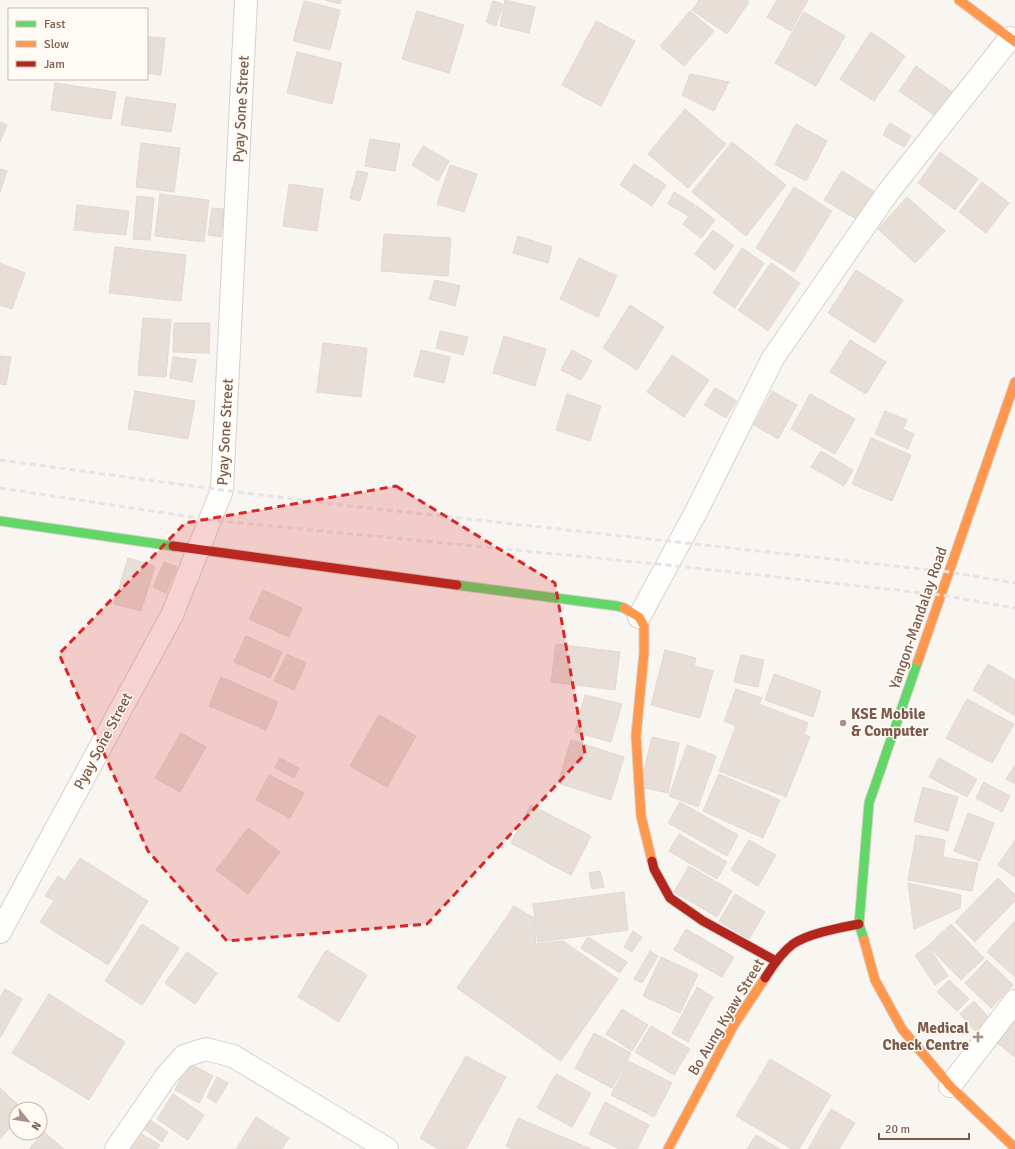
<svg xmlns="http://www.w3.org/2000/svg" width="1015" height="1149" font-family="Signika,sans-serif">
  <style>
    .building { fill: #e6ded7; stroke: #e2d8d2 }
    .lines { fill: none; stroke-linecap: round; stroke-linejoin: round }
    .street-casing { stroke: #d7d1cb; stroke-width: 24 }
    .fast-casing { stroke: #d9d2cb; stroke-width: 11 }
    .slow-casing { stroke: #d9d2cb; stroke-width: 11 }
    .jam-casing { stroke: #d9d2cb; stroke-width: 11 }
    .street { stroke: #fefefd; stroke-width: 22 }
    .fast { stroke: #63d668; stroke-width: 9 }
    .slow { stroke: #ff974d; stroke-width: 9 }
    .jam { stroke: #b3261e; stroke-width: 9 }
    .rail { stroke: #e6e3e7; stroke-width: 3; stroke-dasharray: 6 4; stroke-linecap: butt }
    .marked { fill: #d62828; fill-opacity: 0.2; stroke: #d62828; stroke-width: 3; stroke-dasharray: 8 5; stroke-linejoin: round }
    .poi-dot { fill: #a69286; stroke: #fffaf3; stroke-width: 1.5 }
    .labels { text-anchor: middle; stroke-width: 3; stroke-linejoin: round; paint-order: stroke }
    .street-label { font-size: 15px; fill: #7a5c4d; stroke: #fffaf3 }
    .poi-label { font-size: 15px; font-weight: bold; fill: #7a5c4d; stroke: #fffaf3; text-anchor: start }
  </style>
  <rect width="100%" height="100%" fill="#f9f5f0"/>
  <path class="building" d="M325 0H341L340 4Z
    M505 0 535 7 529 33 500 26Z
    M699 0H747L749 2 727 34 692 10Z
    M777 0H808L791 31 767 17Z
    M304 1 340 10 330 50 293 41Z
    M493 1 503 4 496 26 486 22Z
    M417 11 464 25 449 73 402 59Z
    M690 11 714 31 684 66 660 46Z
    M804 12 845 36 816 86 775 63Z
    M596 21 635 41 601 106 562 85Z
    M871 32 905 56 874 101 840 79Z
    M147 37 165 38 161 75 147 73Z
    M297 52 342 63 332 104 287 93Z
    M916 66 958 96 942 120 899 91Z
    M690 74 729 82 714 111 682 95Z
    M55 83 116 92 111 119 51 110Z
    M126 97 176 104 171 132 121 125Z
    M685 109 726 144 688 188 648 154Z
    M0 122 7 125 0 142Z
    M890 123 911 136 904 147 883 135Z
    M796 124 827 141 806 181 775 164Z
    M370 139 400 144 395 171 365 166Z
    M732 142 786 185 746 236 692 192Z
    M141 143 180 148 174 192 136 187Z
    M423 146 449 161 438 181 412 165Z
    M940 152 978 179 955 210 918 183Z
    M634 164 666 185 652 206 620 185Z
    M450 165 477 174 464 212 437 204Z
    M0 169 7 171 0 192Z
    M357 171 368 173 360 201 350 198Z
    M842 171 875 192 858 220 824 200Z
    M982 182 1009 203 986 233 959 212Z
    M289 184 323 189 317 231 283 226Z
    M794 187 832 211 794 272 756 248Z
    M674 192 695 205 689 216 668 204Z
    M160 194 209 200 204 242 155 236Z
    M137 196 154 198 150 240 133 239Z
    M907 197 945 231 915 263 878 229Z
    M77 205 129 211 126 235 74 230Z
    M697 206 715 220 701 238 683 224Z
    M212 208 224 209 221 237 208 235Z
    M713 230 734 246 715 270 695 254Z
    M384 234 451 238 448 276 381 271Z
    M518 236 552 247 548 263 513 253Z
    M115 247 186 255 181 301 109 293Z
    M742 248 764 263 735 308 713 293Z
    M579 258 617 276 598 317 560 299Z
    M0 263 25 273 12 309 0 305Z
    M771 263 800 283 768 331 738 310Z
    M856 270 903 300 875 343 828 313Z
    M435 280 460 286 455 306 429 299Z
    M630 305 664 327 637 370 603 348Z
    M143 318 171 320 166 377 138 375Z
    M174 323H210L209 353 173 352Z
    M440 331 468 337 463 355 436 348Z
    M504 336 546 349 535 386 493 373Z
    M850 340 886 362 866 394 830 372Z
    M323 343 367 348 361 397 317 392Z
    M421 350 450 357 444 383 414 376Z
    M572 350 592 361 581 380 561 370Z
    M672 355 709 380 684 417 647 392Z
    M0 356 11 357 6 385 0 384Z
    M173 357 196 360 192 382 170 378Z
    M715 388 737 401 726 418 704 405Z
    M135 391 195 401 188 439 128 429Z
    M772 391 797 405 778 439 754 425Z
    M567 394 601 406 590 441 556 430Z
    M810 394 855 419 835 454 791 429Z
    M885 411 907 420 903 429 914 434 908 449 875 434Z
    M871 438 911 455 892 501 852 484Z
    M821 451 853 470 844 486 811 467Z
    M128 558 155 566 141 611 114 604Z
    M164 562 177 567 166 593 153 587Z
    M263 590 302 608 289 637 249 619Z
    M246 636 282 652 270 678 234 662Z
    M556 644 620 652 615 690 551 682Z
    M665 650 696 658 694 666 713 671 700 718 651 705Z
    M287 654 306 663 294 690 274 681Z
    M741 655 764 660 758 687 734 682Z
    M988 664 1015 680V716L973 690Z
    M774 674 821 691 813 717 765 700Z
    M221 677 278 702 266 730 209 706Z
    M736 689 762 698 759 704 808 723 804 734 810 737 786 797 719 771 736 726 724 721Z
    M585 695 622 704 611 742 575 732Z
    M967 699 1014 724 992 763 946 738Z
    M379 715 416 736 387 787 350 766Z
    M181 733 206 747 180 792 155 778Z
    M652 737 679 743 668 793 640 787Z
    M571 740 624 757 611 800 558 783Z
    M687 745 716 756 698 807 669 796Z
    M280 758 299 768 294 778 275 768Z
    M939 758 977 779 967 797 929 777Z
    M1015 765V784L1006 779Z
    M719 774 780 800 763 838 703 811Z
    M269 775 304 793 290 818 256 800Z
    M984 782 1010 796 1002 812 976 798Z
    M923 787 958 797 948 831 914 821Z
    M680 802 738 835 727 856 668 823Z
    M531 805 591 836 571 875 511 843Z
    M968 813 994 823 980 861 954 851Z
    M248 828 280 852 248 894 216 870Z
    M679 834 727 862 717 879 669 851Z
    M916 835 945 840 943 857 978 863 972 891 908 880Z
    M749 840 776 855 758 886 731 870Z
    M1015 840V877L998 865Z
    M80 858 148 901 108 965 40 922 54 901 45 896 58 876 65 881Z
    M689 866 732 891 717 917 674 892Z
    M600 871 604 887 592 889 589 873Z
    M998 878 1015 895V901L975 942 955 922Z
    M908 883 961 895 960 908 914 929Z
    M624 892 628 930 538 942 533 904Z
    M735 894 765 912 749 939 719 921Z
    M514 906 534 918 536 944 563 941 618 979 561 1061 457 988Z
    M1014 922H1015V977L987 952Z
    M142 924 179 948 142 1005 105 981Z
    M951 924 984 958 961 980 928 946Z
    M686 929 734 957 722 977 674 950Z
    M633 931 642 937 632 952 624 947Z
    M588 937 627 962 620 973 581 948Z
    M928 946 948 976 935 985 915 955Z
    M326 950 367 975 339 1022 298 997Z
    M650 951 658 956 642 983 634 979Z
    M187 952 217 973 195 1004 165 983Z
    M661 957 698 974 680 1013 643 996Z
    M987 960 1013 985 991 1008 965 983Z
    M949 980 969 999 957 1011 937 992Z
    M697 987 713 997 688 1042 672 1033Z
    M5 989 22 999 0 1038V998Z
    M49 994 125 1042 89 1100 12 1053Z
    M974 1001 991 1020 977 1033 960 1014Z
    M622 1009 648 1025 632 1051 606 1034Z
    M1015 1020V1057L997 1043Z
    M651 1026 690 1049 674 1075 635 1052Z
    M594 1033 631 1053 612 1088 575 1068Z
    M466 1056 506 1077 466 1149H439L420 1138Z
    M770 1059 831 1095 799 1149H792L736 1116Z
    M628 1061 672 1083 654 1117 611 1095Z
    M189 1063 213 1076 199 1103 175 1090Z
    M556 1074 591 1093 572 1127 537 1108Z
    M217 1077 228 1083 216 1103 207 1097Z
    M0 1088 23 1109H16V1121L0 1139Z
    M173 1094 204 1115 188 1140 157 1119Z
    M605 1102 649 1125 637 1149H619L589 1134Z
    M831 1109 855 1123 839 1149H808Z
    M256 1117 289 1138 282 1149H236Z
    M518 1118 591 1149H513L506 1146Z
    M150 1120 168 1132 162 1142 144 1129Z
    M137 1131 160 1145 157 1149H126Z
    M44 1132 64 1149H29Z
    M756 1135 780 1149H747Z"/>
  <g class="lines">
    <g class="street-casing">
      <path id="street" d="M639 617 696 512 773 358 889 191 1010 38
        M0 932 172 615 222 490 246 0
        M950 1086 1015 1001
        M116 1149 167 1075 184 1056 206 1049 233 1056 387 1149"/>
    </g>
    <g class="fast-casing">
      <path id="fast" d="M0 521 173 546
        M457 585 617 606 624 608
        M864 940 859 924 869 803 918 661"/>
    </g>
    <g class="slow-casing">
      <path id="slow" d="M959 0 1015 42
        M624 608 639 617 644 626V653L636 736 641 816 652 861
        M918 661 1015 382
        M864 940 875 980 902 1029 950 1086 1015 1148
        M668 1149 734 1025 765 978"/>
    </g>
    <g class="jam-casing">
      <path id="jam" d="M173 546 457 585
        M652 861 654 869 670 898 703 921 776 961
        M765 978C773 965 781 953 793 944 810 933 839 928 859 924"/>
    </g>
    <use href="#street" class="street"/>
    <use href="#fast" class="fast"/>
    <use href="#slow" class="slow"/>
    <use href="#jam" class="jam"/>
    <path class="rail" d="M0 460 222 490 332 504 949 572 1015 583
      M0 488 211 520 667 565 941 595 1015 608"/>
  </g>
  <path class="marked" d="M396 486 555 583 585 754 427 924 227 941 148 851 59 654 185 523Z"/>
  <g class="poi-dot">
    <circle cx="843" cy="723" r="4"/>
    <path d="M976 1031h4v4h4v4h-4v4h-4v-4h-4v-4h4z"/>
  </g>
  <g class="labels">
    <g class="street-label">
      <text transform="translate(241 109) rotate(-87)" y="5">Pyay Sone Street</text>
      <text transform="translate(225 432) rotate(-87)" y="5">Pyay Sone Street</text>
      <text transform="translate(918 618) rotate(-71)" y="5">Yangon-Mandalay Road</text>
      <text transform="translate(103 741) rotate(-62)" y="5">Pyay Sone Street</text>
      <text transform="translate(726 1017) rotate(-59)" y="5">Bo Aung Kyaw Street</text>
    </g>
    <g class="poi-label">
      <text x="851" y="719">KSE Mobile<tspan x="851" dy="17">&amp; Computer</tspan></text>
      <text x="969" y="1033" text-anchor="end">Medical<tspan x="969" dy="17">Check Centre</tspan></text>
    </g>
  </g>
  <rect x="8" y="8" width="140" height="72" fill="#fffaf3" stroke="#cabbb1"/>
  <rect x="16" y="21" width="20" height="6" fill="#63d668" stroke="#cabbb1"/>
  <text x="44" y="28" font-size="12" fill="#7a5c4d">Fast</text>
  <rect x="16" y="41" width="20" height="6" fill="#ff974d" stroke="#cabbb1"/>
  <text x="44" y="48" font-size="12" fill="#7a5c4d">Slow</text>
  <rect x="16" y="61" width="20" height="6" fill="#b3261e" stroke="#cabbb1"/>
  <text x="44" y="68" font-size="12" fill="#7a5c4d">Jam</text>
  <g transform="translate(28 1121) rotate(120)"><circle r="19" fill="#fffaf3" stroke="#cabbb1"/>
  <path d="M0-3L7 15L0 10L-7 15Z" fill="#a69286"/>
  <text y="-6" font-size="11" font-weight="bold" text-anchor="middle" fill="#7a5c4d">N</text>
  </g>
  <path d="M879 1133v6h90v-6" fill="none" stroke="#7a5c4d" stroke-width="2"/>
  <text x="885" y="1133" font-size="12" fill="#7a5c4d" stroke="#fffaf3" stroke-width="3" paint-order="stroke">20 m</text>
</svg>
